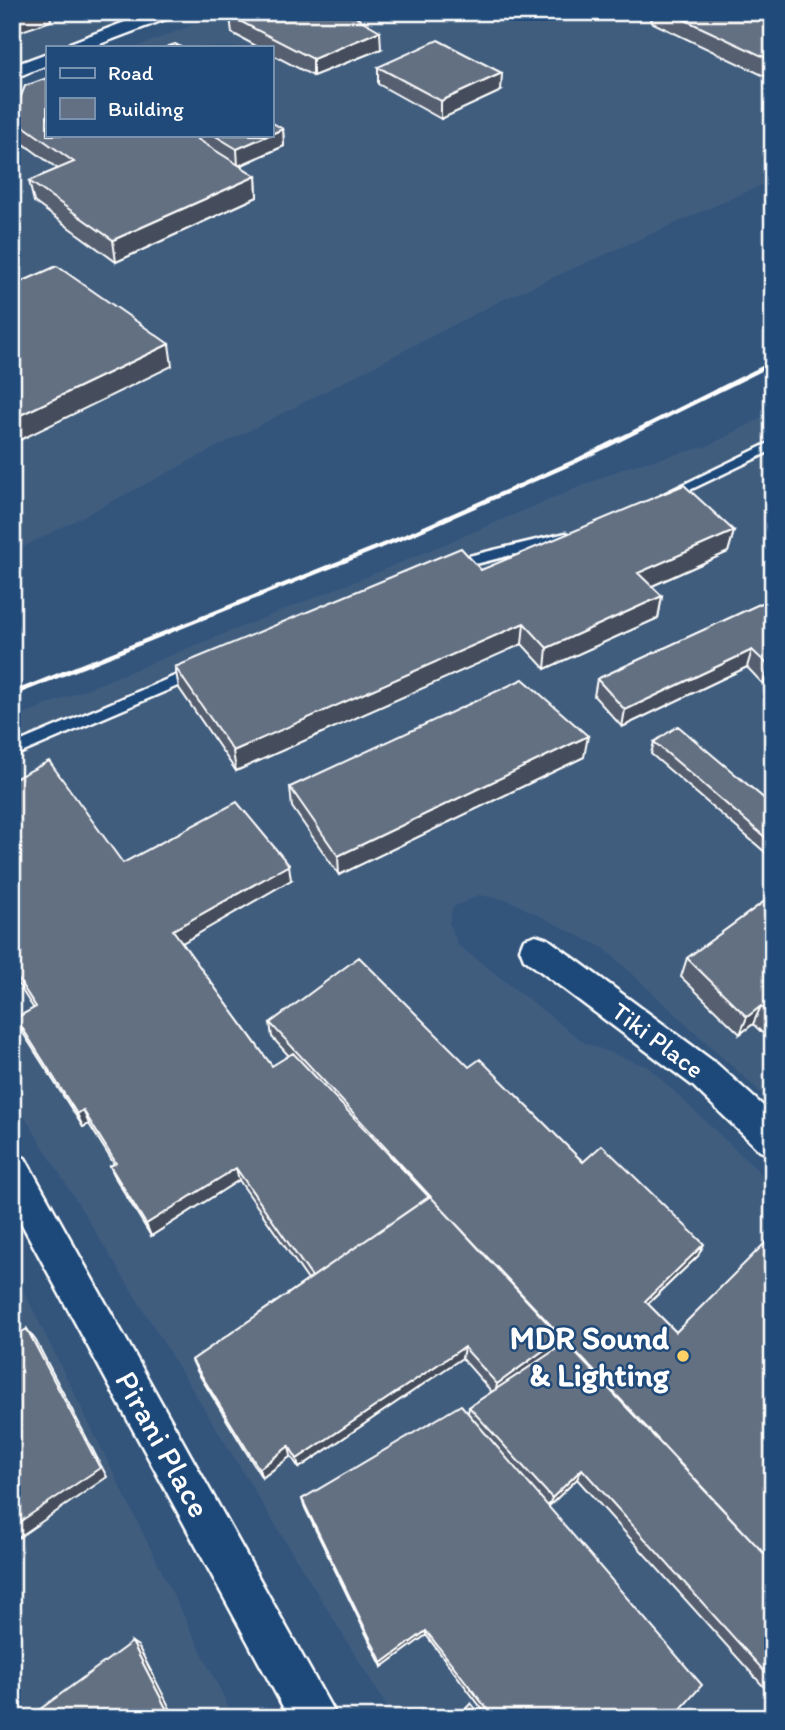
<svg xmlns="http://www.w3.org/2000/svg" width="785" height="1730" font-family="Itim,sans-serif">
  <style>
    .built { fill: #415d7e }
    .lines { fill: none; stroke-linecap: round; stroke-linejoin: round }
    .service-casing { stroke: #fff; stroke-width: 5 }
    .minor-casing { stroke: #fff; stroke-width: 5 }
    .service { fill: #1f4a7a; fill-rule: evenodd }
    .minor { fill: #1f4a7a; fill-rule: evenodd }
    .rail-far1 { stroke: #fff; stroke-width: 4.5 }
    .rail { stroke: #fff; stroke-width: 5 }
    .wall { fill: #555f70; stroke: #fff; stroke-width: 2 }
    .shaded-wall { fill: #454e5b; stroke: #fff; stroke-width: 2 }
    .building { fill: #636f82; stroke: #fff; stroke-width: 2 }
    .poi-dot { fill: #ffd166; stroke: #1f4a7a; stroke-width: 2.5 }
    .labels { text-anchor: middle; stroke-width: 5; stroke-linejoin: round; paint-order: stroke }
    .street-label { font-size: 26px; fill: #fff; stroke: #1f4a7a }
    .near-poi-label { font-size: 32px; font-weight: bold; fill: #fff; stroke: #1f4a7a; text-anchor: end }
    .near-street-label { font-size: 32px; fill: #fff; stroke: #1f4a7a }
  </style>
  <rect width="100%" height="100%" fill="#33557c"/>
  <filter id="ink" filterUnits="userSpaceOnUse"><feTurbulence type="fractalNoise" baseFrequency=".0143" numOctaves="2"/><feDisplacementMap in="SourceGraphic" scale="14" xChannelSelector="R" yChannelSelector="G"/><feConvolveMatrix kernelMatrix="1 2 1 2 8 2 1 2 1" color-interpolation-filters="sRGB"/></filter>
  <g filter="url(#ink)">
    <path class="built" d="M12 12H147L55 47H47V50L12 64Z
      M227 12H773V180L500 301 12 553V97L47 81V135H271V47H136Z
      M773 412V1104L605 949 508 900 479 895 453 907 449 923 458 945 585 1043 648 1067 773 1185V1718H394L12 1096V719L383 570 627 467 708 446Z
      M12 1267 234 1718H12Z"/>
    <g class="lines">
      <g class="service-casing">
        <path id="service" d="M773 441V450L673 498H663L662 495Z
          M566 533 573 537 571 540 452 570 445 565 452 560Z
          M196 667 203 672 201 676 12 757V745Z"/>
      </g>
      <g class="minor-casing">
        <path id="minor" d="M151 12H177L174 16 92 47H67L70 43Z
          M47 53V65L12 79V66Z
          M536 935 548 939 717 1064 773 1115V1156L760 1151 693 1086 524 959 520 949 524 939Z
          M12 1153 25 1158 337 1718H289L12 1206Z"/>
      </g>
      <use href="#service" class="service"/>
      <use href="#minor" class="minor"/>
      <path class="rail-far1" d="M88 664 411 534 576 461 773 363"/>
      <path class="rail" d="M12 694 92 662"/>
    </g>
    <path class="wall" d="M653 12H773V80L651 22Z
      M230 16 381 49 313 76 271 54V47H258L232 33Z
      M378 67 501 91 441 119 378 84Z
      M12 117 47 135H271L283 129 284 146 240 166 256 176 257 197 116 262 34 202 29 181 58 169 17 139Z
      M734 531 728 552 652 586 662 596 658 618 545 669 522 644 236 771 179 688 175 667 481 570Z
      M773 598V679L763 684 747 667 622 727 594 696 597 679Z
      M654 742 773 806V859L651 754Z
      M584 757 339 875 292 807 290 787Z
      M12 780 123 863 291 880 182 943 272 1066 289 1056 272 1037 270 1023 469 1067 698 1256 648 1304 676 1332 773 1237V1697L577 1479 548 1507 673 1718H489L426 1635 382 1667 304 1506 302 1499 468 1413 469 1407 492 1392 462 1358 299 1468 291 1456 262 1478 197 1371 192 1360 308 1280 239 1180 151 1236 116 1179 110 1166 114 1164 89 1124 83 1127 23 1033 16 1018 34 1009 12 975Z
      M773 895V1043L753 1024 740 1034 681 977 687 958Z"/>
    <path class="shaded-wall" d="M24 12H50L51 21 13 34 12 16Z
      M380 31 381 49 313 76V59Z
      M502 73 501 91 441 119V101Z
      M283 129 284 146 238 166 237 149 269 135H271V134Z
      M256 176 257 197 116 262 113 240Z
      M169 344 172 366 12 444V419Z
      M734 531 728 552 634 594 638 573Z
      M662 596 658 618 545 669 547 648Z
      M524 623 522 644 236 771 233 751Z
      M752 650 747 667 622 727 625 710Z
      M773 665V679L763 684 769 666Z
      M588 736 584 757 339 875 338 856Z
      M289 865 291 880 177 946 173 930Z
      M761 1006 753 1024 740 1034 747 1017Z
      M83 1110 89 1124 83 1127 77 1114Z
      M236 1168 239 1180 151 1236 146 1224Z
      M704 1244 698 1256 640 1311 645 1301Z
      M27 1329 36 1341 107 1477 12 1542V1527Z
      M562 1337 558 1349 495 1395 497 1384Z
      M464 1347 462 1358 299 1468 297 1459Z
      M289 1446 291 1456 262 1478 259 1469Z
      M582 1469 577 1479 548 1507 552 1498Z
      M426 1631V1635L382 1667V1663Z
      M132 1642 138 1646 175 1718H171Z"/>
    <path class="building" d="M12 12H24L12 16Z
      M240 12H347L380 31 313 59 230 16Z
      M668 12H773V61Z
      M438 40 502 73 441 101 378 67Z
      M175 44 181 47H166Z
      M47 78V135H191L256 176 113 240 29 181 74 162 12 118 25 86Z
      M271 122 283 129 271 134Z
      M214 135H269L237 149Z
      M57 266 169 344 12 419V286Z
      M684 485 734 531 638 573 662 596 547 648 524 623 233 751 175 667 461 548 481 570Z
      M773 598V665L769 666 752 650 625 710 597 679Z
      M523 679 588 736 338 856 290 787Z
      M678 726 773 806V844L654 742Z
      M49 761 123 863 237 802 289 865 173 930 272 1066 293 1053 429 1197 312 1277 236 1168 146 1224 110 1166 116 1163 83 1110 77 1114 16 1018 36 1007 12 970V780Z
      M773 895V1017L761 1006 747 1017 687 958Z
      M359 957 469 1067 480 1059 583 1162 602 1145 704 1244 645 1301 676 1332 772 1236 773 1237V1563L566 1343 270 1023Z
      M430 1196 562 1337 497 1384 464 1347 297 1459 289 1446 259 1469 192 1360Z
      M27 1329 100 1468 12 1527V1338Z
      M567 1342 773 1563V1681L582 1469 552 1498 469 1407Z
      M461 1405 702 1685 673 1718H494L426 1631 382 1663 302 1499Z
      M132 1642 171 1718H28Z
      M471 1703 483 1718H457Z"/>
  </g>
  <circle class="poi-dot" cx="683" cy="1356" r="7"/>
  <g class="labels">
    <g class="street-label">
      <text transform="translate(658 1040) rotate(37)" y="9">Tiki Place</text>
    </g>
    <g class="near-poi-label">
      <text x="669" y="1349">MDR Sound<tspan x="669" dy="37">&amp; Lighting</tspan></text>
    </g>
    <g class="near-street-label">
      <text transform="translate(163 1444) rotate(61)" y="11">Pirani Place</text>
    </g>
  </g>
  <rect width="785" height="1730" fill="none" stroke="#1f4a7a" stroke-width="42"/>
  <rect x="21" y="21" width="743" height="1688" fill="none" stroke="#fff" stroke-width="2.5" filter="url(#ink)"/>
  <rect x="46" y="46" width="228" height="91" fill="#1f4a7a" stroke="#7992af" stroke-width="2"/>
  <rect x="60" y="68" width="35" height="10" fill="#1f4a7a" stroke="#7992af" stroke-width="2"/>
  <text x="108" y="80" font-size="21" fill="#ffffff">Road</text>
  <rect x="60" y="98" width="35" height="21" fill="#636f82" stroke="#7992af" stroke-width="2"/>
  <text x="108" y="116" font-size="21" fill="#ffffff">Building</text>
</svg>
